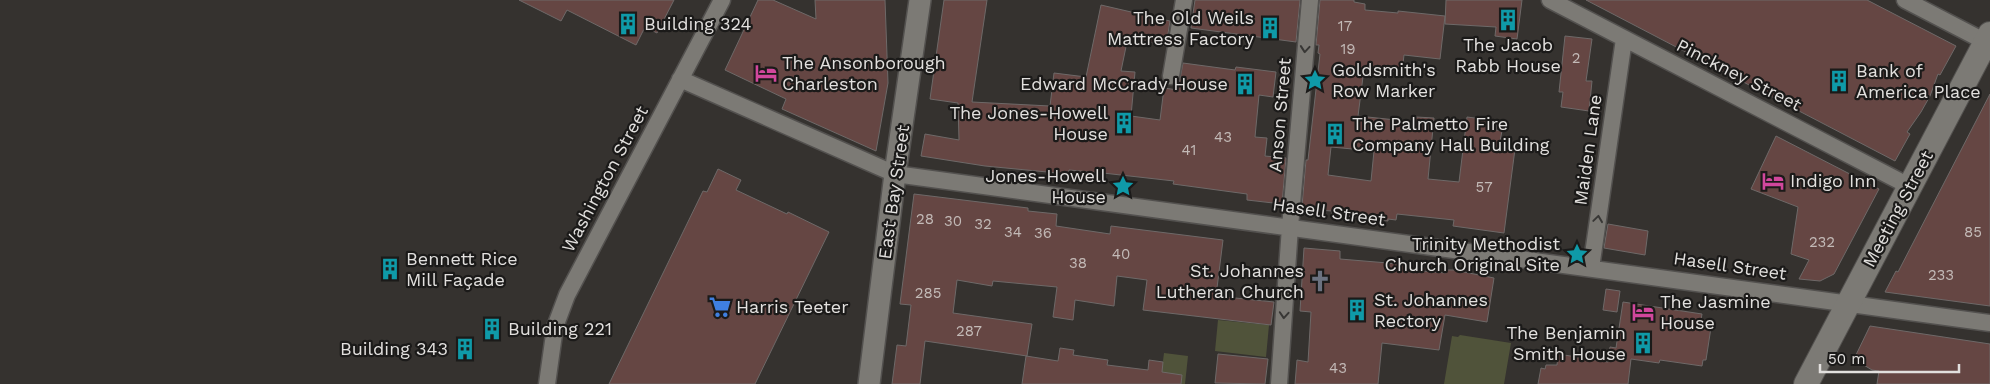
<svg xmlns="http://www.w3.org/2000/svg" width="1990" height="384" font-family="'Work Sans',sans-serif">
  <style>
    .green { fill: #50533a }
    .building { fill: #654643; stroke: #6e6968; fill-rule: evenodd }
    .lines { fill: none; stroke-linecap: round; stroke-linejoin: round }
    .minor-casing { stroke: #53514f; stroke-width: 19 }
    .tertiary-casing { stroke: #53514f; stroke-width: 24 }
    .secondary-casing { stroke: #53514f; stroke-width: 26 }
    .minor { stroke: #7c7a75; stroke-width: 16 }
    .tertiary { stroke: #7c7a75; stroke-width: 21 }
    .secondary { stroke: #7c7a75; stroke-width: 24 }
    .oneway { stroke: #383735 }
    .labels { text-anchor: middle; stroke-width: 4.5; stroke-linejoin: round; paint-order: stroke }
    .number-label { font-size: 15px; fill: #c3bab7 }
    .poi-label { font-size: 18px; fill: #e2e0de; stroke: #1b1a19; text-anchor: start }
    .street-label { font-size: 18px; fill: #e2e0de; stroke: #1b1a19 }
  </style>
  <rect width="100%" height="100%" fill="#35322f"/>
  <path class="green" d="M1218 320 1269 325 1266 357 1215 351Z
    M1460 335 1511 343 1504 384H1444L1452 336 1458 337Z
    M1164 353 1188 356 1185 384H1160Z"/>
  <path class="building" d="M519 0H674L657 33 645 27 636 45 567 10 561 21Z
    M758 0H773L816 19 815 0H885L888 83 876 151 782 109 786 99 725 70Z
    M944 0H987L972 102 1050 106 1054 73 1086 77 1101 5 1170 21 1166 46 1128 37 1121 71 1135 72 1131 116 1160 120 1164 88 1178 90 1183 63 1235 70 1236 67 1276 72 1273 97 1259 95 1255 137 1267 138 1265 156 1286 158 1282 204 1247 200V194L1173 184 1174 181 1103 173 1069 170 1068 174 985 166 921 156 925 134 959 140 958 103 930 99Z
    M1195 0H1300L1296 42 1191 28Z
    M1320 0H1354V2L1365 4V10L1398 13V11L1445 16 1440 59 1404 55 1402 72 1364 69 1358 116 1415 122 1416 117 1434 118 1428 179 1459 182 1467 117 1497 121 1496 130 1502 131 1499 146 1515 149 1504 233 1453 226 1454 220 1397 214 1396 220 1388 219V221L1332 214V211L1304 209V206H1302L1306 160H1308L1320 54 1318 53 1319 45H1316ZM1331 147 1374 151 1371 181 1328 175Z
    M1446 0H1522L1517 39 1495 36 1496 27 1445 24Z
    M1586 0H1867L1956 46 1940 75 1938 74 1930 96 1921 112 1907 132 1910 134 1895 161Z
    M1565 36 1592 39 1586 81H1592L1589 111 1561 107 1563 92H1559Z
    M1990 94V306L1885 292 1896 271 1898 272Z
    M1776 136 1879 189 1834 274 1820 281 1799 279 1809 260 1791 254 1798 207 1751 189Z
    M718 169 741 180 736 190 787 214 788 212 829 232 755 384H609L703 191 707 192Z
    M914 194 1028 208V211L1057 214 1056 226 1110 234 1111 226 1223 240 1216 296 1274 302 1271 325 1143 310 1147 280 1117 276 1114 306 1075 300 1073 320 1053 317 1057 287 993 281 992 286 957 280 953 313 1032 324 1027 356 925 341 920 384H892L897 345 906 346 911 305 900 304Z
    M1608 224 1648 231 1645 255 1604 248Z
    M1304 248 1340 251V259L1412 265 1411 270 1446 273V270H1454L1494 278 1487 322 1445 315 1439 350 1382 343 1378 384H1295L1297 360 1308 362 1311 312 1300 311Z
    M1606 289 1620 291 1617 312 1603 310Z
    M1623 302 1702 314 1701 320 1712 321 1706 360H1703L1702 366 1660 360 1659 363 1631 359 1628 384H1538L1541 368 1545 369 1546 365H1557L1558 354 1608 362 1610 347 1616 348Z
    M1870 326 1990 344V384H1877L1879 371 1872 370 1854 359Z
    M1060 348 1074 350 1073 355 1108 360 1107 365 1148 370 1149 360 1163 362 1162 372 1182 375 1181 384H1022L1026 356 1058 361Z
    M1218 354 1268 359 1265 384 1215 383Z"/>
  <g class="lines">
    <g class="minor-casing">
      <path id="minor" d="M1550 0 1909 186
        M1905 0 1986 42
        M1171 76 1184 0
        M680 79 895 174 1990 323
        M1591 268 1624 39
        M547 384 555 327 567 295 722 0
        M1279 384 1290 227 1310 0"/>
    </g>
    <g class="tertiary-casing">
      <path id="tertiary" d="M869 384 895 174 920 0"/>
    </g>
    <g class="secondary-casing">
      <path id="secondary" d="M1806 384 1990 34"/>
    </g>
    <use href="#minor" class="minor"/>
    <use href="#tertiary" class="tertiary"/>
    <use href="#secondary" class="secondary"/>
  </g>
  <defs><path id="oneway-chevron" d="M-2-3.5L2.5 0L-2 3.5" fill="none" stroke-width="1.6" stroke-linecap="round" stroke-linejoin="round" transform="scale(1.25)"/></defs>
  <g class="oneway">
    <use href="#oneway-chevron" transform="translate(1305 49) rotate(95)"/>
    <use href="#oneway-chevron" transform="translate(1598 219) rotate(-82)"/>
    <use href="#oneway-chevron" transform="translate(1284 315) rotate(94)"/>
  </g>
  <defs>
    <g id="building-bare" transform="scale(1.725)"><path d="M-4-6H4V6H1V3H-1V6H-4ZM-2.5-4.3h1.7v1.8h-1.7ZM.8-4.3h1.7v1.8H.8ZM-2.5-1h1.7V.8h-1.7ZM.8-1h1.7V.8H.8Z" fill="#0f9aa8" stroke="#1b1a19" stroke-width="2.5" paint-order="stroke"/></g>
    <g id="hotel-bare" transform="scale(1.725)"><path d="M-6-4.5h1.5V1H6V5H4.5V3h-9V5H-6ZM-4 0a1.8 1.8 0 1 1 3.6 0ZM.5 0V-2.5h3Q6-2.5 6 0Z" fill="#d1479c" stroke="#1b1a19" stroke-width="2.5" paint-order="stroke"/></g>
    <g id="sight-bare" transform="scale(1.725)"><path d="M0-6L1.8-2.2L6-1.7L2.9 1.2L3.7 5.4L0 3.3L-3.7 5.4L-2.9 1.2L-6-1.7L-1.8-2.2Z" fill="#0f9aa8" stroke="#1b1a19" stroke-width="2.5" paint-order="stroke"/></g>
    <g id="church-bare" transform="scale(1.725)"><path d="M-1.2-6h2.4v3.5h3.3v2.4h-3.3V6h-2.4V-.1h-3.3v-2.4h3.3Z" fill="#6b7280" stroke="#1b1a19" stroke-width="2.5" paint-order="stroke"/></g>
    <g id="supermarket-bare" transform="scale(1.725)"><path d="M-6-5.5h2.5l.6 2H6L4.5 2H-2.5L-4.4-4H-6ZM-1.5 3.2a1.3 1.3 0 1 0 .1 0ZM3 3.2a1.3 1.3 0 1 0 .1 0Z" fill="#3f7fe0" stroke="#1b1a19" stroke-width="2.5" paint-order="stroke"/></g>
  </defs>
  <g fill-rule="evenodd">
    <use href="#building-bare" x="1508" y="20"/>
    <use href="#building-bare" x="628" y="24"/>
    <use href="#building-bare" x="1270" y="28"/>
    <use href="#hotel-bare" x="766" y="73"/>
    <use href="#sight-bare" x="1315" y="80"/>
    <use href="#building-bare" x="1839" y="81"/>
    <use href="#building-bare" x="1245" y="84"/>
    <use href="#building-bare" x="1124" y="123"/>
    <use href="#building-bare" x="1335" y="134"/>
    <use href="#hotel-bare" x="1773" y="181"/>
    <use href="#sight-bare" x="1123" y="186"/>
    <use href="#sight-bare" x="1577" y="254"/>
    <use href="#building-bare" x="390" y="269"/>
    <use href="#church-bare" x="1320" y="281"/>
    <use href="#supermarket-bare" x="720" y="307"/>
    <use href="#building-bare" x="1357" y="310"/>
    <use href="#hotel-bare" x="1643" y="312"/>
    <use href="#building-bare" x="492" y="329"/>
    <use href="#building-bare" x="1643" y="343"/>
    <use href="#building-bare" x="465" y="349"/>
  </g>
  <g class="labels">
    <g class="number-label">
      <text x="1345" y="31">17</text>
      <text x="1348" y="54">19</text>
      <text x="1576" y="63">2</text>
      <text x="1223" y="142">43</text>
      <text x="1189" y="155">41</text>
      <text x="1484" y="192">57</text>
      <text x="925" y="224">28</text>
      <text x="953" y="226">30</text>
      <text x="983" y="229">32</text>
      <text x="1013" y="237">34</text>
      <text x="1973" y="237">85</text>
      <text x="1043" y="238">36</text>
      <text x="1822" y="247">232</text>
      <text x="1121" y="259">40</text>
      <text x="1078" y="268">38</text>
      <text x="1941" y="280">233</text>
      <text x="928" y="298">285</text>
      <text x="969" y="336">287</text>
      <text x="1338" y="373">43</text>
    </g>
    <g class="poi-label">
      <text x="1254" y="24" text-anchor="end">The Old Weils<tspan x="1254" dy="21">Mattress Factory</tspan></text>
      <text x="644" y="30">Building 324</text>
      <text x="1508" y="51" text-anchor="middle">The Jacob<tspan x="1508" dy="21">Rabb House</tspan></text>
      <text x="782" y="69">The Ansonborough<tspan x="782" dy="21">Charleston</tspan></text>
      <text x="1332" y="76">Goldsmith's<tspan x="1332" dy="21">Row Marker</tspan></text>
      <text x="1856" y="77">Bank of<tspan x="1856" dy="21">America Place</tspan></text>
      <text x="1228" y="90" text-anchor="end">Edward McCrady House</text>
      <text x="1108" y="119" text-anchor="end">The Jones-Howell<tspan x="1108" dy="21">House</tspan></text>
      <text x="1352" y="130">The Palmetto Fire<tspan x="1352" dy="21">Company Hall Building</tspan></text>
      <text x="1106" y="182" text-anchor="end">Jones-Howell<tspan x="1106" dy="21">House</tspan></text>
      <text x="1790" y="187">Indigo Inn</text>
      <text x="1560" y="250" text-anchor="end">Trinity Methodist<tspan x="1560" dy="21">Church Original Site</tspan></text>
      <text x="406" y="265">Bennett Rice<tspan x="406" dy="21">Mill Façade</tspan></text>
      <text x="1304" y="277" text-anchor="end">St. Johannes<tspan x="1304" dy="21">Lutheran Church</tspan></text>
      <text x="1374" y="306">St. Johannes<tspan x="1374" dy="21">Rectory</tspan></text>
      <text x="1660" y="308">The Jasmine<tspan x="1660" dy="21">House</tspan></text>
      <text x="736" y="313">Harris Teeter</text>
      <text x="508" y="335">Building 221</text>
      <text x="1626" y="339" text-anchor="end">The Benjamin<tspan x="1626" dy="21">Smith House</tspan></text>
      <text x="448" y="355" text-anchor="end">Building 343</text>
    </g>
    <g class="street-label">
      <text transform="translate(1739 75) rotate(27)" y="6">Pinckney Street</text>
      <text transform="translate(1280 115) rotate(-85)" y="6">Anson Street</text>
      <text transform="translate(1588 150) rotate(-82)" y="6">Maiden Lane</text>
      <text transform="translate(605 179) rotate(-62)" y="6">Washington Street</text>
      <text transform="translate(894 192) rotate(-82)" y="6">East Bay Street</text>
      <text transform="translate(1898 209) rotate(-62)" y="6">Meeting Street</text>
      <text transform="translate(1329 212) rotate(8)" y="6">Hasell Street</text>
      <text transform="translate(1730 266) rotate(8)" y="6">Hasell Street</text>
    </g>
  </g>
  <path d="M1820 364v8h139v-8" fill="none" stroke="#e2e0de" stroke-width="2.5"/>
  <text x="1828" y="364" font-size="15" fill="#e2e0de" stroke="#1b1a19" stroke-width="4" paint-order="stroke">50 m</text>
</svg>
